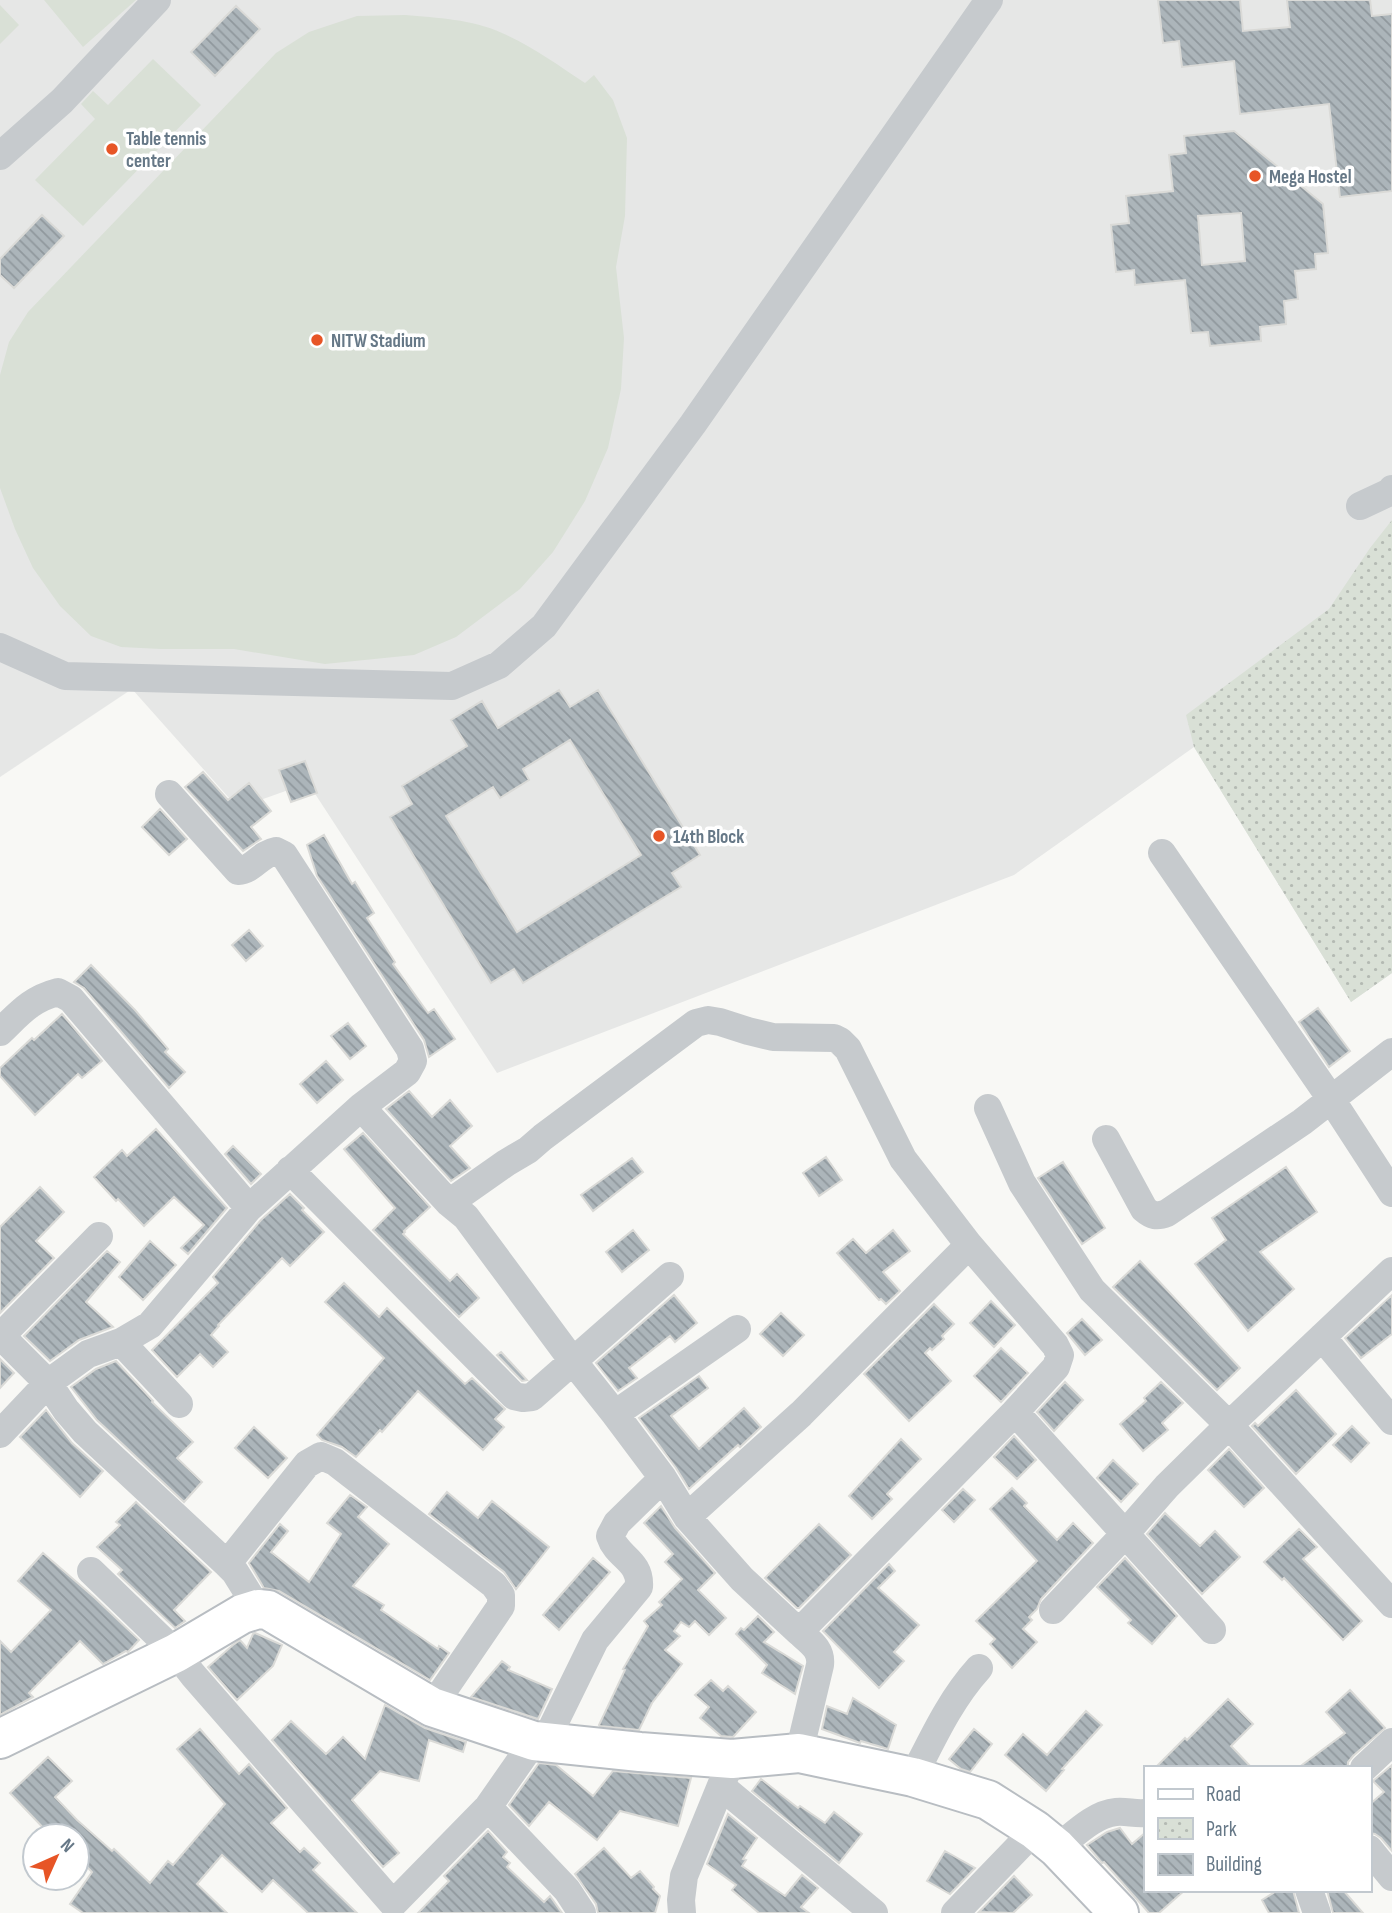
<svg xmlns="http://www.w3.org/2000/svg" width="1392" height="1913" font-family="'Sofia Sans Condensed',sans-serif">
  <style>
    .built { fill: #e6e7e6 }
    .grass { fill: #d9e0d6 }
    .park { fill: url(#park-dots) }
    .building { fill: url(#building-back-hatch); stroke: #dadad7; stroke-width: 2; fill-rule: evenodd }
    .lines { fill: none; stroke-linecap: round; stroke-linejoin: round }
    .secondary-casing { stroke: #b8bdc2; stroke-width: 42 }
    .street { stroke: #c6cacd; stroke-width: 28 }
    .secondary { stroke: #fff; stroke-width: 38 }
    .poi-dot { fill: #e75526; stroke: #fff; stroke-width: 2.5 }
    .labels { text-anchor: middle; stroke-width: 7; stroke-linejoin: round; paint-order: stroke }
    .poi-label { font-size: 19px; font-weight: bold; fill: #667887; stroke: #fff; text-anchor: start }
  </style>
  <defs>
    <pattern id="park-dots" width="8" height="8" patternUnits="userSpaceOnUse" patternTransform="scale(1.75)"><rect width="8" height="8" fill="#d9e0d6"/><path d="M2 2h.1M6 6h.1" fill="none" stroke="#b4bab3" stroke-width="1.8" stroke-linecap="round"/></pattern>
    <pattern id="building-back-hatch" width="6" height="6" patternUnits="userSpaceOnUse" patternTransform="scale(1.75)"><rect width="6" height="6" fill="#acb5ba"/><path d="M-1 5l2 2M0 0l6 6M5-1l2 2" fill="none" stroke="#90989d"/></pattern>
  </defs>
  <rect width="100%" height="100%" fill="#f8f8f5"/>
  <path class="built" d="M0 0H1392V973L1351 1002 1194 747 1014 875 497 1073 308 783 238 808 132 689 0 777Z"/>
  <path class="grass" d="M44 0H136L83 47Z
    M0 5 19 25 0 44Z
    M405 15C437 18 472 19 502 33 532 46 558 65 585 83L594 75 613 100 627 138 625 216 616 267 624 338 621 389 608 448 585 501 553 552 520 589 456 637 414 655 325 664 234 649H161L121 647 91 636 60 606 33 568 15 529 0 488V375L9 342 28 312 276 53 309 32 357 16Z
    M153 59 201 105 83 226 35 180 95 119 81 104 93 91 108 105Z"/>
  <path class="park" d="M1392 520V973L1351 1002 1194 747 1186 715 1329 609 1370 548Z"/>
  <path class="building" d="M1158 0H1240L1243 31 1290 27 1287 0H1370L1372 16 1392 14V191L1340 197 1329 104 1240 114 1234 61 1182 67 1179 41 1163 43Z
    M236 6 260 29 215 76 191 52Z
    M1234 131 1323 204 1328 253 1315 254 1316 269 1295 271 1298 299 1284 301 1286 324 1260 327 1261 341 1210 346 1208 332 1191 333 1185 280 1135 285 1134 270 1116 272 1111 225 1129 223 1126 196 1173 191 1169 155 1186 153 1184 136ZM1241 213 1245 261 1202 265 1198 216Z
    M42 215 64 236 14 288 0 275V259Z
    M559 690 570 707 598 690 700 855 672 873 681 887 523 983 514 969 491 983 390 817 412 804 402 786 467 746 451 720 482 701 498 728ZM570 740 641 855 517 932 446 816 493 787 500 798 529 780 523 769Z
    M305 761 317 793 291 802 279 770Z
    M203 772 228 800 249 783 271 811 251 827 261 839 243 851 185 787Z
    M160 809 187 839 169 855 142 827Z
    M324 835 352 884 355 882 374 913 367 918 395 962 393 964 428 1013 434 1009 455 1039 429 1057 424 1040 317 876 307 845Z
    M249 930 263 946 246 961 232 945Z
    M91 965 135 1010 168 1049 165 1052 185 1072 169 1088 84 988 74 982Z
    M1318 1008 1350 1051 1329 1067 1299 1022Z
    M62 1014 102 1061 82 1078 78 1074 35 1115 0 1076V1068L32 1038 34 1040Z
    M348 1023 366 1046 350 1059 331 1036Z
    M326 1061 343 1080 317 1103 300 1084Z
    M409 1091 432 1117 450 1100 472 1126 450 1146 470 1168 451 1181 386 1109Z
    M156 1129 227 1208 188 1254 181 1248 204 1225 174 1197 144 1226 118 1199 116 1201 94 1177 122 1150 127 1156Z
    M363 1133 430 1207 404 1231 405 1232 403 1234 450 1281 457 1274 479 1298 459 1317 373 1230 395 1208 344 1149Z
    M233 1146 261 1174 251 1184 225 1154Z
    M826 1157 842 1180 819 1196 803 1173Z
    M632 1158 643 1172 593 1211 581 1195Z
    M1063 1162 1105 1228 1082 1244 1038 1178Z
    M1286 1167 1317 1212 1260 1252 1294 1289 1248 1331 1195 1264 1226 1240 1212 1218Z
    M40 1187 64 1212 36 1241 54 1258 0 1313V1227Z
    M290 1194 304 1208 302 1210 324 1232 290 1266 282 1258 218 1325 219 1326 211 1335 228 1352 213 1367 200 1354 177 1377 152 1350 218 1283 213 1277 261 1220Z
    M633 1230 649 1250 622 1272 606 1252Z
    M893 1230 910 1251 883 1272 900 1291 886 1304 881 1299 879 1300 837 1253 853 1239 866 1253Z
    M150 1241 176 1265 143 1300 119 1277Z
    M107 1251 120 1262 86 1302 113 1327 79 1340 50 1361 24 1336Z
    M1140 1261 1240 1368 1217 1390 1113 1287Z
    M344 1283 379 1317 387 1308 465 1384 472 1378 505 1409 495 1419 504 1427 483 1450 418 1391 382 1432 380 1430 356 1457 342 1447 322 1440 317 1435 384 1358 325 1302Z
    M674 1295 697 1323 675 1342 670 1336 629 1368 637 1378 618 1391 596 1363Z
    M1392 1295V1334L1361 1358 1345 1338Z
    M991 1301 1015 1325 994 1347 970 1323Z
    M934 1304 954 1324 942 1336 944 1339 932 1350 930 1348 925 1353 951 1381 909 1421 864 1374Z
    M781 1313 804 1335 783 1356 760 1334Z
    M1082 1319 1102 1340 1085 1355 1067 1333Z
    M1001 1348 1028 1373 1001 1402 974 1376Z
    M501 1352 527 1380 522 1381 497 1355Z
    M0 1359 14 1373 0 1388Z
    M116 1361 153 1401 152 1402 193 1442 177 1458 202 1482 184 1502 97 1420 71 1387 96 1369Z
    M699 1376 708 1388 671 1416 699 1449 744 1408 761 1427 740 1447 738 1445 689 1489 676 1468 639 1418Z
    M1065 1382 1083 1400 1054 1431 1037 1412Z
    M1161 1382 1183 1403 1162 1423 1168 1430 1143 1451 1120 1424 1146 1401 1144 1398Z
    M1296 1390 1336 1434 1296 1474 1252 1426 1255 1423 1258 1426Z
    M46 1410 72 1443 103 1471 80 1497 20 1437Z
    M1352 1426 1369 1443 1351 1462 1333 1445Z
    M254 1427 287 1458 268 1478 235 1448Z
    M1014 1436 1036 1460 1017 1479 994 1457Z
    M901 1439 921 1459 887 1494 892 1499 872 1519 849 1496Z
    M1229 1449 1264 1488 1244 1507 1208 1470Z
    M1113 1460 1138 1484 1121 1502 1097 1478Z
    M1012 1488 1027 1503 1024 1506 1057 1540 1073 1523 1093 1543 1041 1599 1037 1609 1029 1617 1032 1620 1023 1629 1037 1642 1012 1668 990 1644 995 1639 976 1621 1037 1561 990 1509Z
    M963 1489 975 1500 954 1522 942 1510Z
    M447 1492 478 1518 492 1501 549 1547 516 1589 504 1572 429 1514Z
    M350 1495 367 1507 358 1517 389 1544 353 1586 384 1605 381 1610 438 1649 439 1646 449 1653 430 1680 279 1591 264 1588 249 1563 280 1524 288 1531 271 1552 309 1582 341 1534 327 1523Z
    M136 1502 211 1572 174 1610 185 1621 175 1628 118 1574 122 1570 97 1547 120 1525 116 1522Z
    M661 1506 675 1528 715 1573 698 1590 726 1618 709 1635 695 1621 689 1627 681 1622 674 1631 680 1636 665 1650 682 1664 652 1703 639 1730 600 1726 599 1725 625 1670 623 1669 648 1626 644 1621 662 1605 659 1602 682 1579 665 1562 673 1554 644 1523Z
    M1165 1513 1200 1546 1215 1531 1240 1557 1202 1594 1147 1534Z
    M819 1524 851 1555 799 1608H797L765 1578Z
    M1299 1529 1317 1547 1303 1559 1362 1621 1343 1640 1284 1578 1282 1580 1264 1562Z
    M43 1553 95 1598 139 1640 128 1652 126 1651 103 1664 80 1641 29 1693 33 1697 0 1715V1641L11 1652 51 1610 18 1581Z
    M593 1558 610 1572 559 1630 543 1615Z
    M1125 1558 1177 1616 1152 1644 1128 1623 1131 1620 1097 1587Z
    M889 1564 895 1571 878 1588 919 1625 894 1652 904 1661 879 1688 823 1631Z
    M758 1616 774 1632 764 1642 803 1666 795 1694 762 1673 767 1665 736 1634 741 1628 744 1630Z
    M255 1633 282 1645 273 1666 237 1700 208 1667 233 1645 240 1640 247 1648 253 1634Z
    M502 1661 510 1667 508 1670 552 1689 538 1719 471 1697Z
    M711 1680 723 1691 728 1686 756 1712 733 1737 721 1736 700 1718 709 1707 695 1695Z
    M1350 1690 1385 1728 1353 1756 1348 1762V1768H1298L1345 1733 1326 1712Z
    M853 1698 896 1725 888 1749 861 1741 860 1743 822 1729 827 1706 847 1714Z
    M1228 1699 1253 1724 1231 1746 1252 1768H1155L1185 1738 1187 1740Z
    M385 1705 425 1728 466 1742 463 1752 429 1740 419 1781 380 1771 352 1800 399 1853 383 1867 272 1740 291 1721 326 1754 343 1737 365 1759Z
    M1086 1711 1102 1725 1062 1769 1064 1770 1046 1791 1005 1755 1023 1734 1047 1755Z
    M200 1729 239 1774 249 1764 287 1808 271 1823 300 1852 304 1848 320 1863 313 1870 357 1913H308L273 1880 262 1892 222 1855 197 1884 227 1913H83L70 1904 92 1872 77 1856V1836H51L10 1793 48 1757 72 1781 55 1797 77 1820 112 1851 114 1849 150 1883 168 1861 173 1865 225 1804 177 1749Z
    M974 1729 992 1744 970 1772 961 1769 949 1759Z
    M539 1763 556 1765 593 1796 613 1771 691 1778 678 1826 620 1811 597 1840 549 1802 529 1826 509 1805Z
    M1392 1765V1851L1381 1838 1375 1834 1369 1833V1805L1384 1792 1373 1781Z
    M761 1779 798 1808 800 1806 825 1823 834 1812 862 1834 839 1863 752 1791Z
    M728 1814 757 1838 743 1859 746 1860 742 1866 785 1896 802 1875 818 1888 801 1907 809 1913H759L732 1890 736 1885 707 1864Z
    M1120 1828 1132 1844 1145 1833V1890H1185L1159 1913H1149L1104 1862 1102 1863 1087 1845 1107 1832Z
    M488 1831 507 1852 503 1857 510 1863 507 1867 544 1902 550 1896 562 1913H418L449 1881 444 1876Z
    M604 1848 631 1878 640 1871 654 1887 653 1889 660 1896 655 1913H598L596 1904 575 1874Z
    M945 1851 975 1868 950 1894 927 1881Z
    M1014 1876 1032 1895 1013 1913 979 1912Z
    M1278 1890H1293L1299 1913H1269L1262 1900Z
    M1327 1890H1343L1363 1913H1333Z"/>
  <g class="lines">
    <g class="secondary-casing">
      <path id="secondary" d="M0 1739 176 1653 242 1614 258 1609 268 1610 432 1707 534 1741 640 1752 732 1759 799 1753 913 1777 988 1800 1035 1830 1057 1848 1119 1913"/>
    </g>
    <path class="street" d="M0 156 62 101 157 0
      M1360 506 1390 492 1392 489
      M0 647 65 676 452 686 499 665 544 626 693 424 989 0
      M1162 853 1331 1099 1392 1193
      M0 1032C20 1013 31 999 58 992L71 999 249 1208 361 1107 407 1072 413 1061 410 1049 284 855 276 851C260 854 253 870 238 871L169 794
      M361 1107 449 1203 466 1217 572 1360 615 1414 663 1478 687 1517 742 1579 799 1632
      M988 1108 1022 1183 1092 1290 1229 1425 1392 1604
      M1106 1139 1144 1209C1152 1216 1157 1217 1167 1213L1302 1122 1392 1052
      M290 1170 514 1396 523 1398 532 1397 670 1276
      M449 1203 506 1163 528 1150 543 1137 696 1023 708 1020 720 1022 748 1031 773 1037 834 1038 840 1041 848 1049 903 1159 969 1245
      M0 1335 48 1383 88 1354 121 1342 150 1325 249 1208
      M1 1336 99 1236
      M1322 1337 1392 1421
      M121 1342 179 1404
      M615 1414 737 1329
      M0 1434 48 1383 66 1410 85 1432 227 1564 235 1572 258 1609
      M687 1517 801 1414 969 1245 1055 1345 1060 1355 1056 1367 1015 1412
      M227 1564 307 1464 321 1456 335 1462 494 1585 501 1595V1606L432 1707
      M91 1571 176 1653 193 1675 393 1904 488 1807 534 1741
      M1053 1610 1125 1534 1167 1486 1229 1425 1392 1271
      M545 1742 595 1640 639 1587C641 1560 617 1558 610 1536L617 1523 663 1478
      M799 1753 820 1665C822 1649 810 1642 799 1632L1015 1412 1212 1630
      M1364 1768 1392 1742
      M913 1777C933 1738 950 1700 979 1668
      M722 1787 874 1913
      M488 1807 567 1890 582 1913
      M1057 1848C1074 1835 1094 1814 1116 1812 1126 1811 1135 1814 1145 1813
      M1369 1849 1392 1877
      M1309 1890 1317 1913
      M682 1913 681 1900 684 1876 727 1771
      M955 1913 1035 1830"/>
    <use href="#secondary" class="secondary"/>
  </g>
  <g class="poi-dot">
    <circle cx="112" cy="149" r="7"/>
    <circle cx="1255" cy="176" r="7"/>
    <circle cx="317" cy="340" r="7"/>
    <circle cx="659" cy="836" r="7"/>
  </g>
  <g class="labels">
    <g class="poi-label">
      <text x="126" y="145">Table tennis<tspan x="126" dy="22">center</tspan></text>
      <text x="1269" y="183">Mega Hostel</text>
      <text x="331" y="347">NITW Stadium</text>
      <text x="673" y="843">14th Block</text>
    </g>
  </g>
  <rect x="1144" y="1766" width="228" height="126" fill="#ffffff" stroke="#c2c9cf" stroke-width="2"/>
  <rect x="1158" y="1789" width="35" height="10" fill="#ffffff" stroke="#c2c9cf" stroke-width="2"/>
  <text x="1206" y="1801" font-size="21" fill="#667887">Road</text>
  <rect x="1158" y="1818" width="35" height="21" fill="url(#park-dots)" stroke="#c2c9cf" stroke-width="2"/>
  <text x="1206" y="1836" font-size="21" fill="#667887">Park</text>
  <rect x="1158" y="1854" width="35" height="21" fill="url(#building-back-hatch)" stroke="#c2c9cf" stroke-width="2"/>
  <text x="1206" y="1871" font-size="21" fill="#667887">Building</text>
  <g transform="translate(56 1857) rotate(45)"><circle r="33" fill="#ffffff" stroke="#c2c9cf" stroke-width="2"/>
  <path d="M0-5L12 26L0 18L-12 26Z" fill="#e75526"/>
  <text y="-10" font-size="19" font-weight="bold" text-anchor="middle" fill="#667887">N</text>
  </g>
</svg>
